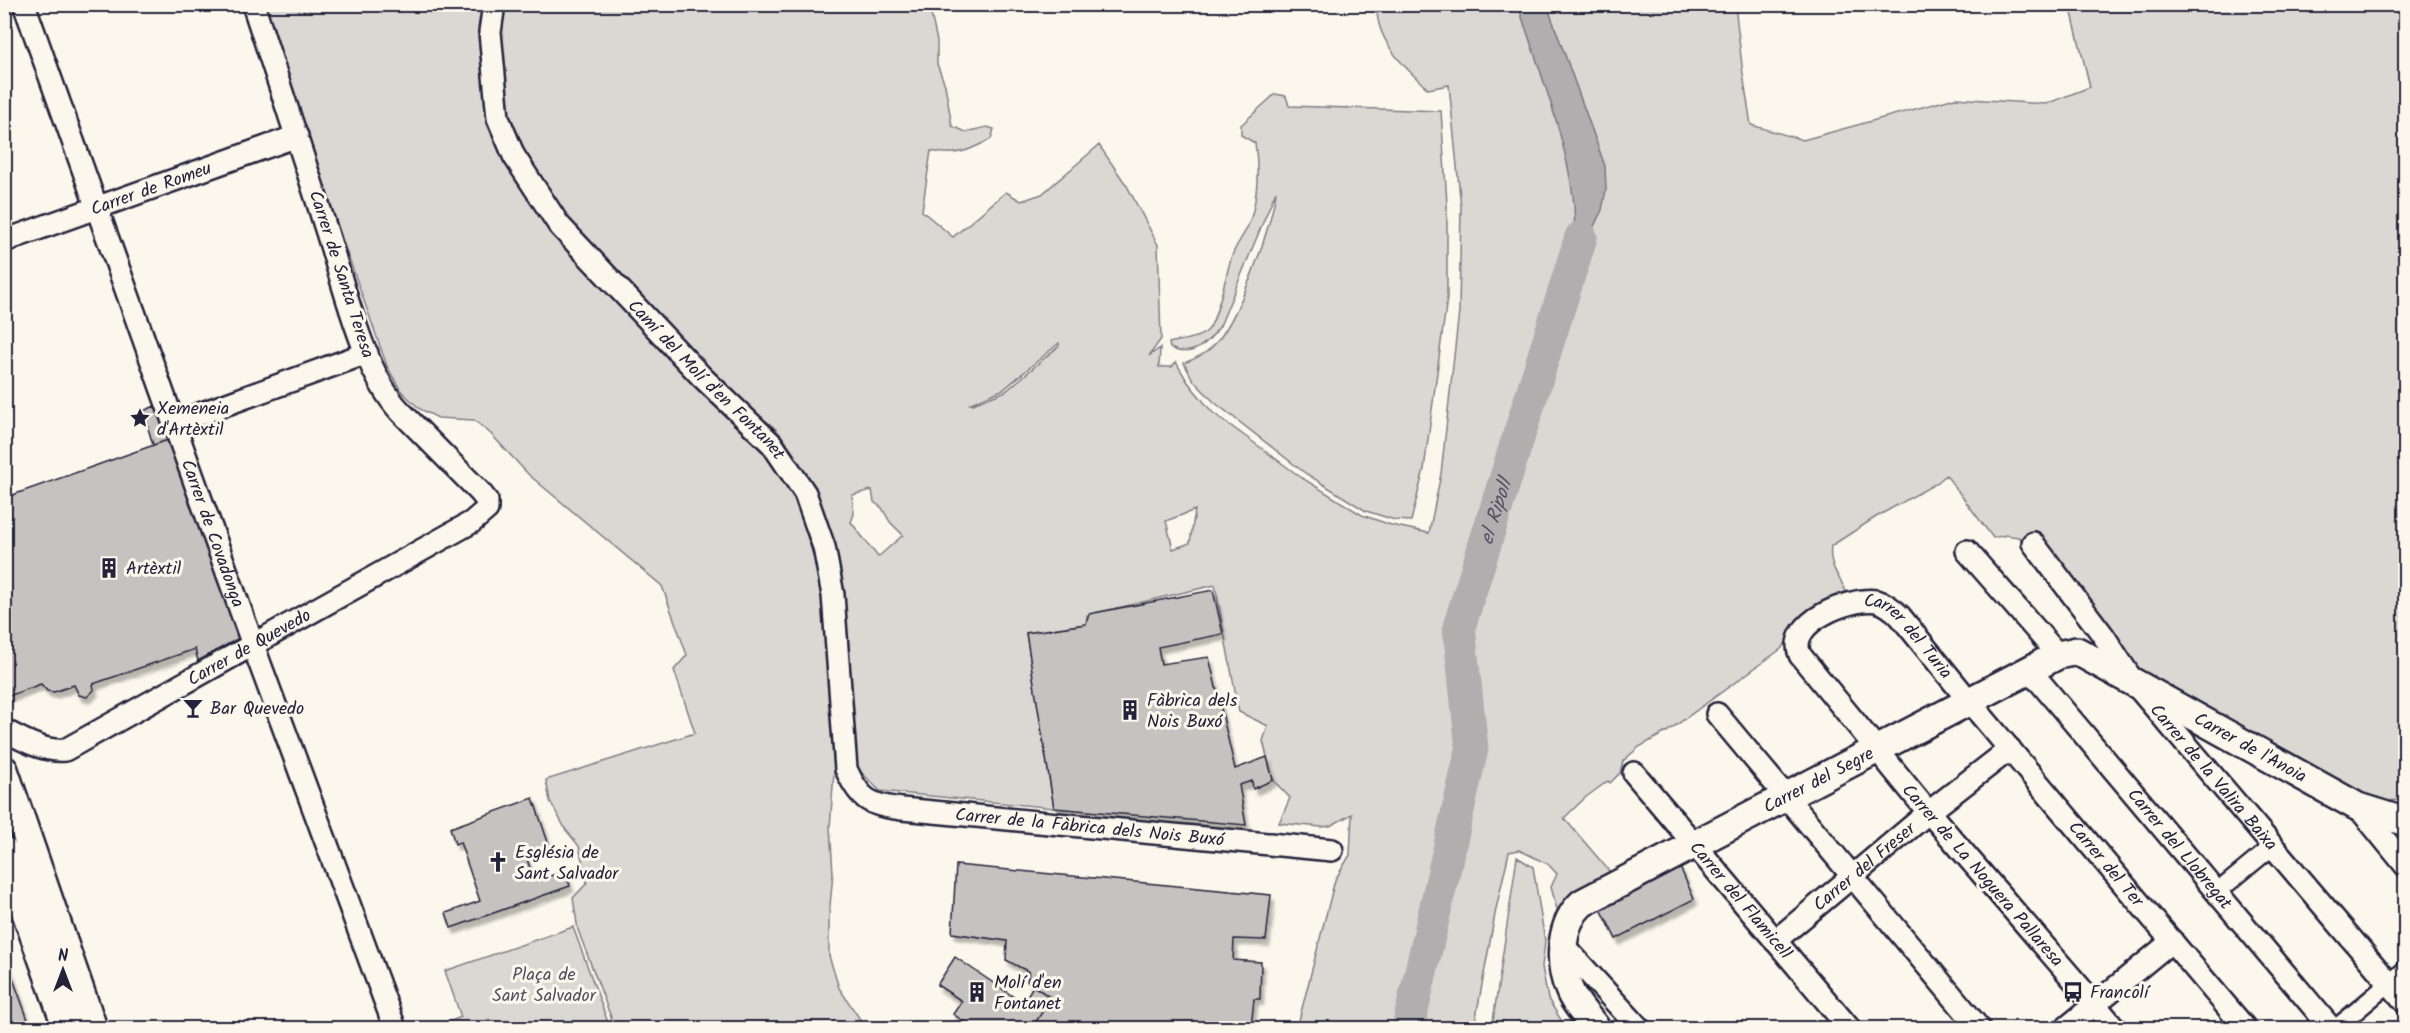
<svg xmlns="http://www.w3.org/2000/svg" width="2410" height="1033" font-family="Kalam,sans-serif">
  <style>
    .green { fill: #dbd8d3; stroke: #7e7d87; stroke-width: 1.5; fill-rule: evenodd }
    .water { fill: #b1aeb0; stroke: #787681; stroke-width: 1.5 }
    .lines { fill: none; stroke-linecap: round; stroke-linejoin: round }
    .river { stroke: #b1aeb0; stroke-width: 33 }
    .building { fill: #c6c2c0; stroke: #22223b; stroke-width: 1.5; filter: url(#shadow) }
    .pedestrian-casing { stroke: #22223b; stroke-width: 21 }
    .minor-casing { stroke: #22223b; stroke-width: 26 }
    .tertiary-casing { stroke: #22223b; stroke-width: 32 }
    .pedestrian { stroke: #fbf7ec; stroke-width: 16 }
    .minor { stroke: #fbf7ec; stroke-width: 21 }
    .tertiary { stroke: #fbf7ec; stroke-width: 27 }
    .labels { text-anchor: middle; stroke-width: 6; stroke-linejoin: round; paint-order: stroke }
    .street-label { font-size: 18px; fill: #22223b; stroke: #fbf7ec }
    .poi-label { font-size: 18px; fill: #22223b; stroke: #fbf7ec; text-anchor: start }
    .park-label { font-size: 18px; fill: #505061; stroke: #fbf7ec }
    .water-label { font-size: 20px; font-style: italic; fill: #545364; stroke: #fbf7ec }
  </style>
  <defs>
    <filter id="shadow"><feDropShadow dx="3.5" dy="6" stdDeviation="1.5" flood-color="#0004"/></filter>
  </defs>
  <rect width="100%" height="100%" fill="#fbf7ec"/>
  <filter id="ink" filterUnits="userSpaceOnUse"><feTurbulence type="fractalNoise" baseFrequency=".0167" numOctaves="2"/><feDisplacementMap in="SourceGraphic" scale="12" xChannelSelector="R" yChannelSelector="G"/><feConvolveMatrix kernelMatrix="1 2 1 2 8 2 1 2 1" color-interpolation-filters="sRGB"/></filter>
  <g filter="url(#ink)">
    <path class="green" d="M267 5H929L937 41V64L945 85 952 126 966 132 987 127 994 129 991 139C968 151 957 157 931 151L922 211 953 237 1006 192 1021 201 1042 194 1099 145 1127 186 1158 245 1161 339 1149 356 1160 348 1159 367H1172L1176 362 1187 381 1212 412 1302 478 1362 515 1391 525 1429 533 1441 474 1459 311 1461 207 1449 85 1428 89C1404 67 1375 40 1377 5H1735L1743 74 1751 125 1803 140 1955 98 2046 104 2090 87 2070 5H2405V799L2379 802 2343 790 2133 670 2045 548 2018 537 2006 535 1993 538 1946 475 1937 483 1876 517 1831 546C1828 567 1840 576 1847 594L1794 633 1781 649 1668 731 1639 747 1623 761 1620 773 1610 783 1608 781 1586 797 1564 818 1611 873 1567 901 1558 913 1551 887 1557 874 1548 864 1519 850 1509 852 1496 909 1474 1028H1297L1335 880 1350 855 1352 814 1330 826 1322 827 1279 823 1290 798 1273 780 1263 741 1268 726 1239 712 1215 585 1087 615 1086 624 1026 633 1054 808 880 791 855 766 815 499C807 475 784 428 759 417 753 415 746 415 740 413L795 496 822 585 829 623 834 772 830 828 833 873 829 917V956L839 988 866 1028H615L578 930 573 898 587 883 579 846 566 830 550 801 546 780 695 733 674 670 687 655 662 586 529 475 491 434 474 420 438 418 420 409 401 391 387 366 307 139ZM1059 343V346L1006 391 973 404H969L1004 389ZM872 490 874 502 882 508 890 522 903 535 878 557 851 522 854 514 852 495ZM1195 510 1190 543 1173 549 1166 521Z
      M1275 94 1286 96 1289 106 1441 111 1447 204V298L1424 469 1411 521 1395 520 1366 511 1305 473 1214 402 1193 380 1184 363C1195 359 1204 355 1212 347 1238 323 1272 226 1276 191L1220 326C1208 343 1192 359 1170 348L1169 343C1180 340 1200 339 1208 330 1217 320 1226 274 1231 259 1234 247 1243 237 1248 226 1258 202 1259 169 1255 143L1241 135V125Z
      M1517 857 1533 867 1545 941 1542 967 1548 999 1566 1028H1492Z
      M573 927 610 1028H434L461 1017 445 971Z"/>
    <path class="water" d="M1518 5H1547L1605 166 1606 190 1602 210 1568 279C1572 252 1577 223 1573 196 1564 131 1538 67 1518 5Z"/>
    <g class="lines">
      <path class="river" id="s1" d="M1408 1028 1472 749 1459 627 1581 237"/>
    </g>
    <path class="building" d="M155 406 168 440 153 445 143 411Z
      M168 440 239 638 198 661 195 649 93 684 94 690 87 697 79 695 74 685 54 692 47 691 41 684 6 697 4 498Z
      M1213 590 1223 634 1158 647 1161 664 1209 657 1235 769 1267 757 1273 780 1253 789 1252 781 1239 785 1246 825 1054 808 1026 633 1086 624 1089 614Z
      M533 798 549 845 525 854 535 881 565 871 570 886 451 928 446 913 480 901 460 842 455 844 450 828Z
      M2379 827 2406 834V841L2397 848Z
      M956 865 1271 895 1266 940 1234 939 1233 960 1261 962 1260 999H1254L1251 1028H1032L1051 998 1027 981 1029 972 1006 960 1007 941 952 933Z
      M1680 867 1694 899 1616 939 1601 909Z
      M4 954 31 1028H4Z
      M955 957 1023 1003 1033 986 1051 998 1032 1028H973L953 1014 962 1001 937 985Z"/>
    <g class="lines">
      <g class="pedestrian-casing">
        <path id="pedestrian" d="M2216 893 2272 847
          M2336 1028 2406 969"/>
      </g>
      <g class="minor-casing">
        <g id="minor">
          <path id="s2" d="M24 4 253 645 395 1028"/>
          <path id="s3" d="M494 4 490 32 498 118 514 156 559 225 702 377 772 444 805 493 824 547 833 595 846 769C860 800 869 805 902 809L1332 850"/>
          <path id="s4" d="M4 241 297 136"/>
          <path d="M175 423 367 353"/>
          <path id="s5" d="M2033 543 2103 635 2134 683 2406 1003"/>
          <path d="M1967 551 2058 655"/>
          <path id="s6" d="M2027 672 2039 681 2331 1028"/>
          <path d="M1717 714 1979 1028"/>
          <path id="s7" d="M4 730C23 740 44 752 65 750L472 522 487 509V501L480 492 400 411C363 372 342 278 325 226 302 152 277 78 253 4"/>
          <path id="s8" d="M1634 773 1849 1028"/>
          <path d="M2358 807 2406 866"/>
          <path id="s9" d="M1775 941 1929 812 2010 749"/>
          <path d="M1564 946 1639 1028"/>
          <path d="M2066 1028 2172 941"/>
          <path id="s10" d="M2115 1028 1920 802 1800 655C1786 622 1851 597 1876 601 1886 603 1893 609 1900 616L1969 701 2245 1028"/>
        </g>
      </g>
      <g class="tertiary-casing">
        <g id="tertiary">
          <path d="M4 770 93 1028"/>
          <path d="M4 851 67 1028"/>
          <path id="s11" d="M1596 1028C1587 1016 1574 1003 1569 989 1558 963 1560 923 1582 903L2058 655 2077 651 2358 807 2406 822"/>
        </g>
      </g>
      <use href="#pedestrian" class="pedestrian"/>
      <use href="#minor" class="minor"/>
      <use href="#tertiary" class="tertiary"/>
    </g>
  </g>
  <defs>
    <g id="sight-bare" transform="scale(1.62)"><path d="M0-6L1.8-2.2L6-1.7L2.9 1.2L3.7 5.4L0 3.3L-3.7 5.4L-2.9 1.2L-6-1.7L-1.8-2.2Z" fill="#22223b" stroke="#fbf7ec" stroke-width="2.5" paint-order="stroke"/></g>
    <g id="building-bare" transform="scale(1.62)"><path d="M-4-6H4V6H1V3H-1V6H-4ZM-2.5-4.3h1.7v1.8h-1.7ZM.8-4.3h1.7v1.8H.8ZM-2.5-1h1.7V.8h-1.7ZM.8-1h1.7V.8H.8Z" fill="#22223b" stroke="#fbf7ec" stroke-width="2.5" paint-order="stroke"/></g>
    <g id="bar-bare" transform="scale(1.62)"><path d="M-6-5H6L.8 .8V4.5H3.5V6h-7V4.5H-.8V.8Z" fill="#22223b" stroke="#fbf7ec" stroke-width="2.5" paint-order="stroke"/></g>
    <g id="church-bare" transform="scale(1.62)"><path d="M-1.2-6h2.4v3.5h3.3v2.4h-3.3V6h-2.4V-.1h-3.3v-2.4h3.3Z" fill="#22223b" stroke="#fbf7ec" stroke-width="2.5" paint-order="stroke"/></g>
    <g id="bus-bare" transform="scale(1.62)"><path d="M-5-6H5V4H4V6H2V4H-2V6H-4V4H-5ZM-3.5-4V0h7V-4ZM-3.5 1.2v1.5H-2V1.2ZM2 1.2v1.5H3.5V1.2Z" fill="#22223b" stroke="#fbf7ec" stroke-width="2.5" paint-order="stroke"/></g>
  </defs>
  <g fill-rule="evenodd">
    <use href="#sight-bare" x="140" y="418"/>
    <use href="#building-bare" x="109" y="568"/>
    <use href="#bar-bare" x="193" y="708"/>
    <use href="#building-bare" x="1130" y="710"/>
    <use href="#church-bare" x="498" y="862"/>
    <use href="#building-bare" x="977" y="992"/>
    <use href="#bus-bare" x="2073" y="992"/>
  </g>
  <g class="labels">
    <g class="street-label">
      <text dy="6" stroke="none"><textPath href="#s4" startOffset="156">Carrer de Romeu</textPath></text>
      <text transform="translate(342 274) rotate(72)" y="6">Carrer de Santa Teresa</text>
      <text dy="6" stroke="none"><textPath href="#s3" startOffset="452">Camí del Molí d'en Fontanet</textPath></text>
      <text dy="6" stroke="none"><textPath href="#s2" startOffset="562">Carrer de Covadonga</textPath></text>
      <text dy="6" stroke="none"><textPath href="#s10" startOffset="642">Carrer del Turia</textPath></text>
      <text dy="6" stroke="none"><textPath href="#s7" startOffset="276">Carrer de Quevedo</textPath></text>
      <text dy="6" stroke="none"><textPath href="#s11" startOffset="894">Carrer de l'Anoia</textPath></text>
      <text dy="6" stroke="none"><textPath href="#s5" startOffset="296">Carrer de la Valira Baixa</textPath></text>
      <text dy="6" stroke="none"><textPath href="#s11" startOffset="406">Carrer del Segre</textPath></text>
      <text dy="6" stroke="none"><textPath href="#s3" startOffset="1146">Carrer de la Fàbrica dels Nois Buxó</textPath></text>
      <text dy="6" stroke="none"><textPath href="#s6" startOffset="234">Carrer del Llobregat</textPath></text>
      <text dy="6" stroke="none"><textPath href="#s10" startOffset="946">Carrer del Ter</textPath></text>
      <text dy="6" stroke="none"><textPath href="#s9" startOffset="116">Carrer del Freser</textPath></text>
      <text transform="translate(1983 875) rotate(49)" y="6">Carrer de La Noguera Pallaresa</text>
      <text dy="6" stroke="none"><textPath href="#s8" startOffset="166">Carrer del Flamicell</textPath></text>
    </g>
    <g class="poi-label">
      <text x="157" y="414">Xemeneia<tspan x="157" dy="21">d'Artèxtil</tspan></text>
      <text x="126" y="574">Artèxtil</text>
      <text x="1147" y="706">Fàbrica dels<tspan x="1147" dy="21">Nois Buxó</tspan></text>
      <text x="210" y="714">Bar Quevedo</text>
      <text x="515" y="858">Església de<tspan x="515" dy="21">Sant Salvador</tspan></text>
      <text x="994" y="988">Molí d'en<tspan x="994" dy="21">Fontanet</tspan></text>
      <text x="2090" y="998">Francolí</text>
    </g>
    <g class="park-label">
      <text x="544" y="980">Plaça de<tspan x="544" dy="21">Sant Salvador</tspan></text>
    </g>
    <g class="water-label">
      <text dy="7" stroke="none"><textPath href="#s1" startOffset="530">el Ripoll</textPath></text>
    </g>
  </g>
  <rect width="2410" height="1033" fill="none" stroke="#fbf7ec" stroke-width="24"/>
  <rect x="12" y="12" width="2386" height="1009" fill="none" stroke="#22223b" stroke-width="2" filter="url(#ink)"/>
  <g transform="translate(63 970)" stroke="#fbf7ec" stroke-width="4.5" paint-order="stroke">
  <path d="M0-4.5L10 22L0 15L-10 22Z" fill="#22223b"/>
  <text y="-9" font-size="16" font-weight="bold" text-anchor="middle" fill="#22223b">N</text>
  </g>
</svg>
